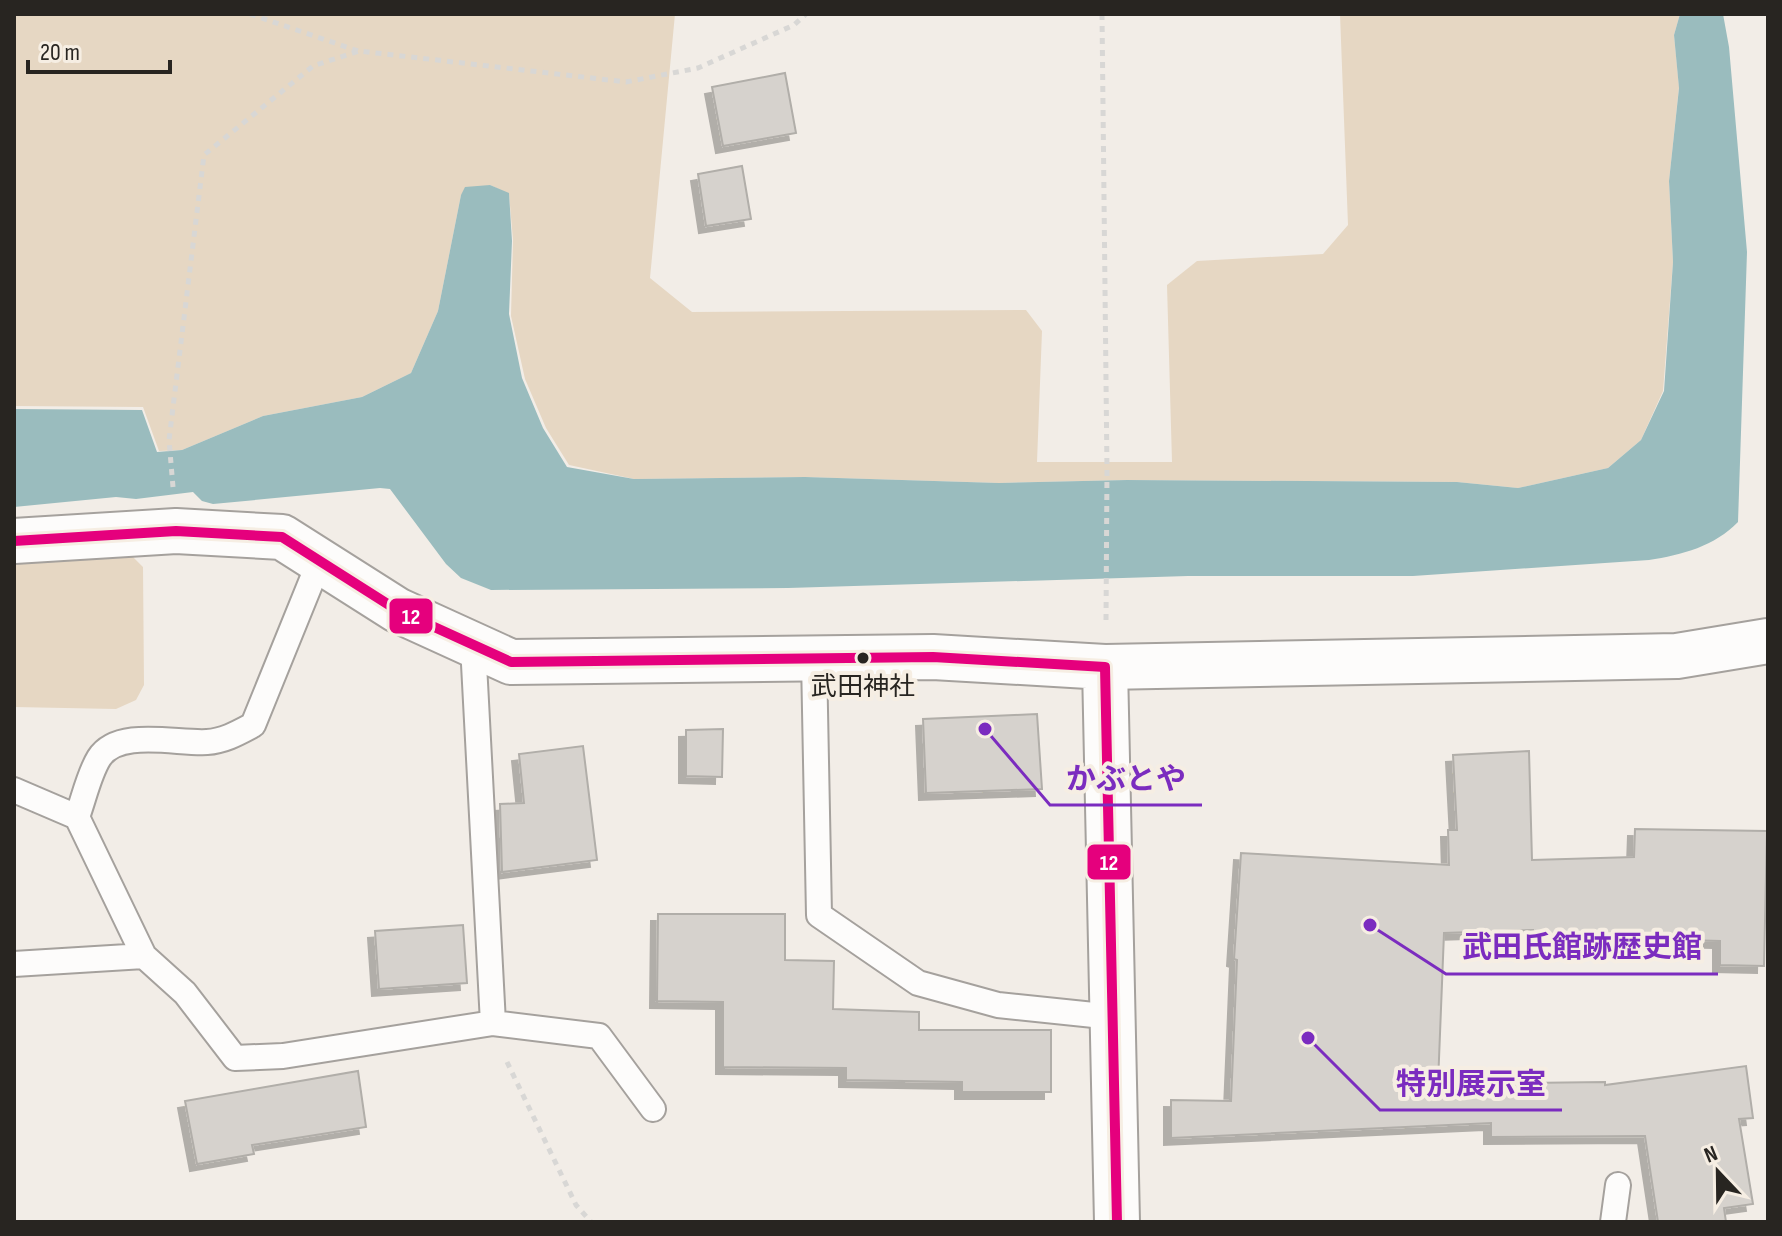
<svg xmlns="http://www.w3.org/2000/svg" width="1782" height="1236" font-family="'Sofia Sans Condensed','Noto Sans JP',sans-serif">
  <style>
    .green { fill: #e6d7c3 }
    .water { fill: #9abcbe }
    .building { fill: #d6d2cd; stroke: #b1aea9; stroke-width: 2; filter: url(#shadow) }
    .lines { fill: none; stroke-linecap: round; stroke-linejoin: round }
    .service-casing { stroke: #a5a19d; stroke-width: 28 }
    .minor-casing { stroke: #a5a19d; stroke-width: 48 }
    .primary-casing { stroke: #a5a19d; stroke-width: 48 }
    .path { stroke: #d8d7d5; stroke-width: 5; stroke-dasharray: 6 6; stroke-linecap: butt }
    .service { stroke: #fdfcfb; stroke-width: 24 }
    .minor { stroke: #fdfcfb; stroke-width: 44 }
    .primary { stroke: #fdfcfb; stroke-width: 44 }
    .bus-1-casing { stroke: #f6eee3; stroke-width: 16 }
    .bus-1 { stroke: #e5007d; stroke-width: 10 }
    .bus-dot { fill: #282521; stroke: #f6eee3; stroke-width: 3 }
    .labels { text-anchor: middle; stroke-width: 8; stroke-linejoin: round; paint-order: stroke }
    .bus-label { font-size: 26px; fill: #282521; stroke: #f6eee3 }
    .leader { fill: none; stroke: #7b2cbf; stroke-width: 3 }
    .callout-dot { fill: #7b2cbf; stroke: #f6eee3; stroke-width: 3 }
    .callout-label { font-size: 30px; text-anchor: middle; font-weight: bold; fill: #7b2cbf; stroke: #f6eee3; stroke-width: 8; stroke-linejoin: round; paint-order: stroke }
    .line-badge { stroke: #f6eee3; stroke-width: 3 }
    .badge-label { font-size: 22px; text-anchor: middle; font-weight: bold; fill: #fff }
  </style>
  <defs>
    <filter id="shadow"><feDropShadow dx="-7" dy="7" stdDeviation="0" flood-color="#0004"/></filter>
  </defs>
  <rect width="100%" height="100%" fill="#f2ede7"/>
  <path class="green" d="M14 14H675L650 278 692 312 1026 310 1042 331 1037 462H1172L1167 285 1197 261 1323 254 1348 225 1340 14H1680L1674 35 1679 87 1669 181 1673 262 1663 391 1641 440 1608 468 1518 488 1457 482 1127 480 999 483 805 477 634 479 569 465 546 428 525 379 511 316 513 240 509 194 490 185 461 195 438 311 411 373 362 397 263 416 182 450 159 451 143 407 14 406Z
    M133 557 143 567 144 685 136 700 116 709 14 707V564Z"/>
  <path class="water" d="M1680 14H1723L1729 47 1747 252 1738 522C1715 546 1682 555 1649 560L1413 576H1188L788 588 491 590 461 578 446 564 390 489 380 488 213 504 202 501 193 492 136 499 116 497 14 507V409L142 410 157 452 182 450 263 416 362 397 411 373 438 311 461 195 465 187 490 185 509 193 512 241 509 314 522 378 543 428 567 467 634 479 805 477 999 483 1127 480 1457 482 1518 488 1608 468 1641 440 1664 391 1673 262 1669 181 1679 88 1674 35Z"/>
  <path class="building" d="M785 73 796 133 723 146 712 87Z
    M742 166 751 219 706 226 698 174Z
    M1037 714 1042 789 926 793 923 719Z
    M723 729 722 777 686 776V730Z
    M583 746 597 860 502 872 500 804 524 803 519 754Z
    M1529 751 1532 860 1634 857 1635 829 1767 831 1764 966 1720 965V941L1608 938V949L1534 951 1533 930 1444 933 1438 1084 1605 1082V1085L1746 1066 1753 1118 1739 1119 1753 1204 1724 1208 1726 1222H1658L1645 1136 1491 1137V1123L1171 1138V1100L1231 1101 1237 960 1234 959 1241 853 1449 865 1448 830H1457L1453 755Z
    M658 914H785V960L834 961 833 1009 919 1012V1030H1051V1092H962V1082L846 1080V1068L723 1067V1002L657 1001Z
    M463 925 467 983 379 989 375 931Z
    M358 1071 366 1127 252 1145 254 1154 197 1164 185 1101Z"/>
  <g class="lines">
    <g class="service-casing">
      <path id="service" d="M473 645 493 1023
        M814 659 819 915 918 983 998 1005 1113 1017
        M14 790 77 817C84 798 89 774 99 758 118 728 177 744 207 742 224 741 238 733 253 725L320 560
        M77 817 144 956 185 993 235 1058 283 1056 493 1023 599 1036 653 1109
        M14 964 144 956
        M1613 1222 1618 1185"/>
    </g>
    <g class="minor-casing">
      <path id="minor" d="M1105 667 1677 656 1768 641"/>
    </g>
    <g class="primary-casing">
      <path id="primary" d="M14 541 176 531 282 537 397 610 511 662 933 657 1105 667 1117 1222"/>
    </g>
    <path class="path" d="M250 14 358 51
      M1102 14 1107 471 1106 621
      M173 487 169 440 204 155 313 66 359 51 626 82 698 68 794 25 806 14
      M507 1062 576 1205 591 1222"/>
    <use href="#service" class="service"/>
    <use href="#minor" class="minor"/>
    <use href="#primary" class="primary"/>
    <g class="bus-1-casing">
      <path id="bus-1" d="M14 541 176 531 282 537 397 610 511 662 933 657 1105 667 1117 1222"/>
    </g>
    <use href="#bus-1" class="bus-1"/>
  </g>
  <circle class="bus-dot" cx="863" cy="658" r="7"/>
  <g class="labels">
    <g class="bus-label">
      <text x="863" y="695">武田神社</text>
    </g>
  </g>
  <path class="leader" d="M985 729L1050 805H1202M1370 925L1446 974H1718M1308 1038L1380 1110H1562"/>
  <g class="callout-dot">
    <circle cx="985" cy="729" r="8"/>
    <circle cx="1370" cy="925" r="8"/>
    <circle cx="1308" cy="1038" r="8"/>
  </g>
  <g class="callout-label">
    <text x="1126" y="789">かぶとや</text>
    <text x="1582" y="957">武田氏館跡歴史館</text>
    <text x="1471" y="1094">特別展示室</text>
  </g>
  <g class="line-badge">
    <rect x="388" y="597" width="46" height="38" rx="8" fill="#e5007d"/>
    <rect x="1086" y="843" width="46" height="38" rx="8" fill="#e5007d"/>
  </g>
  <g class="badge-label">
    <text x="411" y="624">12</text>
    <text x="1109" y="870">12</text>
  </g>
  <rect width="1782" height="1236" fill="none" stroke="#282521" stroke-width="32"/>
  <g transform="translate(1718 1172) rotate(338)" stroke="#f6eee3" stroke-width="6" paint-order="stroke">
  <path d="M0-6L14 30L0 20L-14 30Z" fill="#282521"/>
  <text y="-12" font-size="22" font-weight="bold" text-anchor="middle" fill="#282521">N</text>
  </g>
  <path d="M28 60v12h142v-12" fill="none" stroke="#282521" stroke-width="4"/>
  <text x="40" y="60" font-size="24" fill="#282521" stroke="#f6eee3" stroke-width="6" paint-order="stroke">20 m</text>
</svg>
